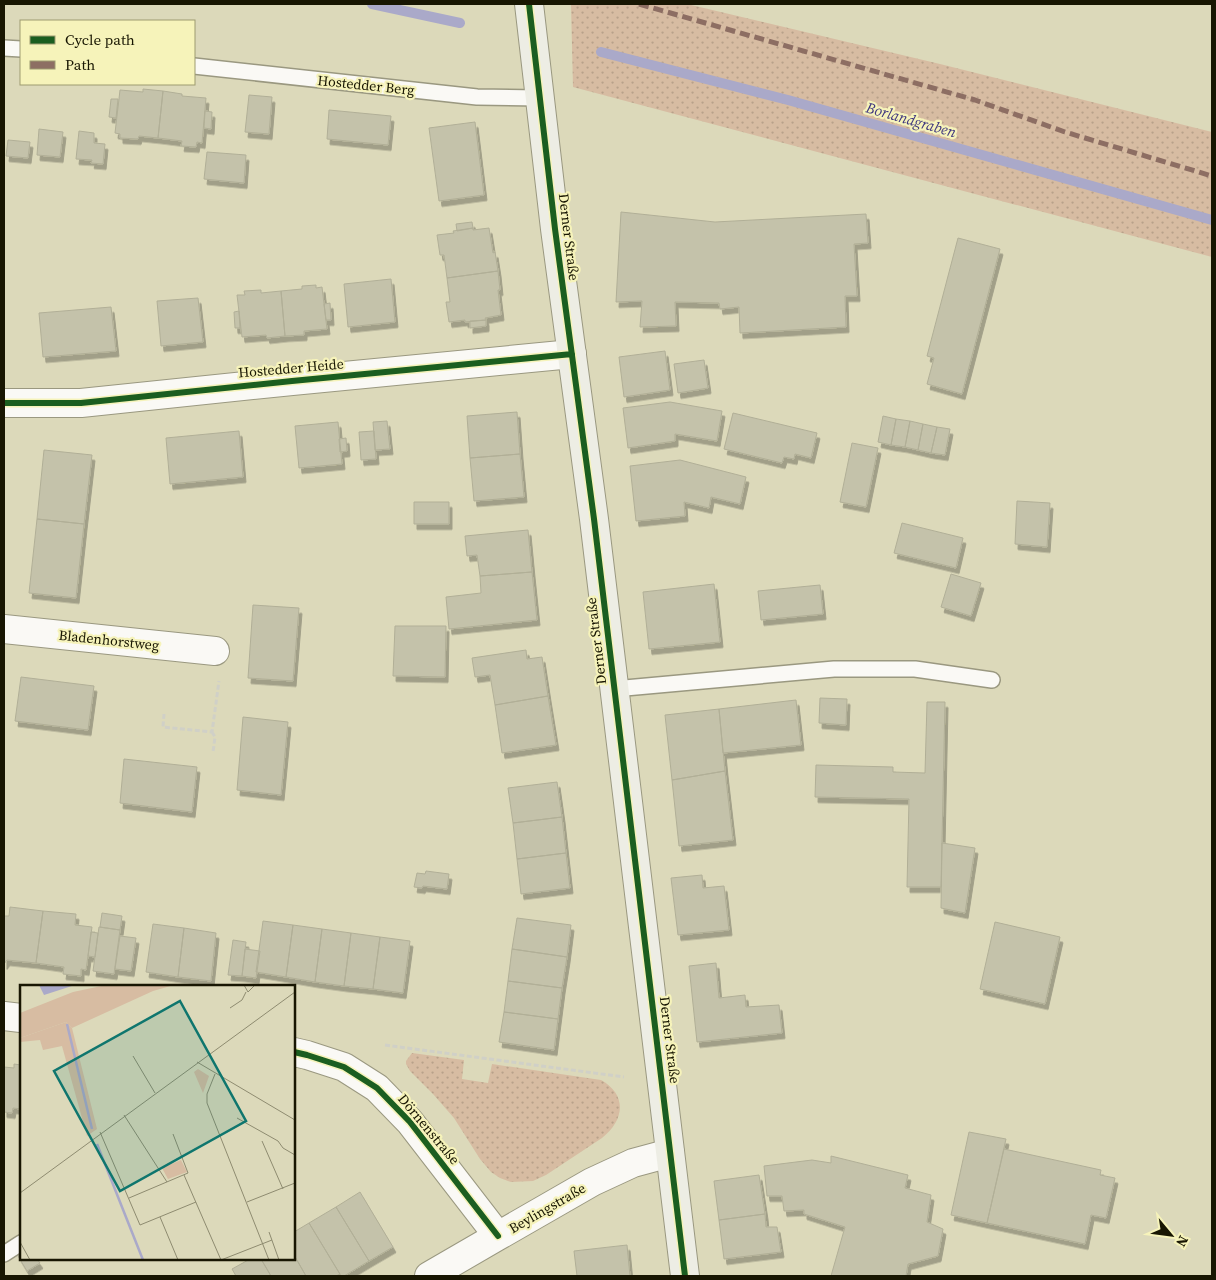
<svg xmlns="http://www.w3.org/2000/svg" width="1216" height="1280" font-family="'Source Serif 4',serif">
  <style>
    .grass { fill: url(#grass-dots) }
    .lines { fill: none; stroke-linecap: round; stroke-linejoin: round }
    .stream { stroke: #aaa9c9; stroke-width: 10 }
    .building { fill: #c4c2aa; stroke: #b1af97; filter: url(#shadow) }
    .lane-casing { stroke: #9a9880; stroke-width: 18 }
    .street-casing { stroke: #9a9880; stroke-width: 30 }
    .secondary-casing { stroke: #9a9880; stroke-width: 30 }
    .path { stroke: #d0d0c7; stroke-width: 3; stroke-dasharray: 5 2.5; stroke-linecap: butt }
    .lane { stroke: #faf9f5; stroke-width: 15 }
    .street { stroke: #faf9f5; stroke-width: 28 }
    .secondary { stroke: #edede4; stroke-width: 28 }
    .quiet { stroke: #8d6e63; stroke-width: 5; stroke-dasharray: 10 5; stroke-linecap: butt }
    .cycleway-casing { stroke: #f6f3ba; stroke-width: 9 }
    .cycleway { stroke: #1b5e20; stroke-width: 6 }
    .labels { text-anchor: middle; stroke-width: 4.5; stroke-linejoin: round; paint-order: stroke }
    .street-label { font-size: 14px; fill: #181602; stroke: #f6f3ba }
    .water-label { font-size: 15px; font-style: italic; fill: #3f377f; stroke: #f6f3ba }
    .inset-river { fill: none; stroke: #aaa9c9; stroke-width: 2.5 }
    .inset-road { fill: none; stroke: #8e8b70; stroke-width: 1 }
    .view { fill: #0f766e; fill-opacity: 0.15; stroke: #0f766e; stroke-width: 2.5 }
    .inset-edge { fill: none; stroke: #181602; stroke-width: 2.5 }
  </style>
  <defs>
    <pattern id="grass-dots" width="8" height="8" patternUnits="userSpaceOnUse" patternTransform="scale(1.25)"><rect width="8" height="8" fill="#d7bca2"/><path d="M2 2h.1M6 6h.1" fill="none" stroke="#b8a18a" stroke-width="1.8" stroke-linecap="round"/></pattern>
    <filter id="shadow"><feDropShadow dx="3" dy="5.5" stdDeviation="0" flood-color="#0004"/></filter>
  </defs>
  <rect width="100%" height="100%" fill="#dcd9ba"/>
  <path class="grass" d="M571 4H687L940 64 1212 132V257L573 87Z
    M412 1053 464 1060 462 1079 488 1083 492 1064 601 1080C628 1095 624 1121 602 1138L546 1175 533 1181 511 1182 500 1178 491 1172 480 1159 454 1118 433 1094 410 1071 406 1064V1061Z"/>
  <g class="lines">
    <path class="stream" d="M372 4 460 23
      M601 52 788 100 1212 220"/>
  </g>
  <path class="building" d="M143 89 163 91 158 138 139 136 138 139 120 138V134L115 133 120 90 143 92Z
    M163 91 182 94V96L206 98 202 143 197 142 196 147 181 146 182 141 158 138Z
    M249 95 272 97 269 134 245 132Z
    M111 99H118L116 118 109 117Z
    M329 110 391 116 388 145 327 139Z
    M205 111 212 112 211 129 204 128Z
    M475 122 484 195 439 201 429 128Z
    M39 129 63 132 60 157 37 155Z
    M79 131 94 133V143L105 144 103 164 91 163 92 160 76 159Z
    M8 140 30 142 28 158 6 156Z
    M207 152 246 155 244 183 204 179Z
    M621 212 715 222 866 214 868 243 854 244 857 296H845L846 327 740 333 739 307 720 309 719 303 675 302 676 326 640 327 642 301 616 302Z
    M472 222 473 228 457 231 456 224Z
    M473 228V230L489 228 493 253 495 252 498 271 447 278 444 255H440L437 235 454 233 453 231Z
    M958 238 1000 249 962 394 927 384 934 358 927 356Z
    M498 271 500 290H498L501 315 485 318 486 320 465 322V320L449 322 446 302H450L447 278Z
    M391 279 395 322 348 327 344 284Z
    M316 285V288L322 287 327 329 304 331V335L285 336 281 291 302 289V286Z
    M261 290V293L281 291 285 336 267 338 266 335 242 337 237 295H245L244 291Z
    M198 298 203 342 161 346 157 301Z
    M330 303 331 320H326L324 304Z
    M111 307 116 351 43 357 39 313Z
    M239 311 240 328H235L234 312Z
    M486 320V326L470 328V321Z
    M665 351 670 390 624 397 619 357Z
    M704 360 708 388 678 393 674 364Z
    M670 402 722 411 717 441 675 434V441L628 448 623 408Z
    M517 412 520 454 470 458 467 416Z
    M733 413 817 433 811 458 795 454 794 459 784 457 782 463 724 449Z
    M883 416 896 419 891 445 878 442Z
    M896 419 910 421 905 447 891 445Z
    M387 421 390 449 375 450 373 422Z
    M910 421 923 424 918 450 905 447Z
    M338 422 342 464 299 468 295 426Z
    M923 424 937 427 931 453 918 450Z
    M937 427 950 429 945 455 931 453Z
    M239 431 243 477 170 484 166 438Z
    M374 431 376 459 361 460 359 432Z
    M346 438 347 451 340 452 339 439Z
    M852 443 878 448 866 507 840 502Z
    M44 450 92 455 84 524 37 519Z
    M520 454 524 497 474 501 470 458Z
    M680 460 746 477 740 504 711 497 709 508 684 502 685 516 636 521 630 466Z
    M1017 501 1050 503 1047 547 1015 544Z
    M414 502H449V524H414Z
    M37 519 84 524 76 598 29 593Z
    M902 523 963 538 956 568 894 553Z
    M528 530 532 572 480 576 477 555 467 556 465 536Z
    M532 572 537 620 449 629 446 597 481 593 480 576Z
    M951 574 981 583 971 616 941 607Z
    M714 584 720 642 649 649 643 592Z
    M820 585 823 614 761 620 758 591Z
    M253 605 299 608 293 681 248 678Z
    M395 626H446L445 677 393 676Z
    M526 650 527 659 542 657 548 696 495 705 490 675 475 677 472 658Z
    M21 677 94 686 88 730 15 721Z
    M548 696 556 745 502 753 495 705Z
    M820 698 847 699 846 725 819 723Z
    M796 700 801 745 723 753 719 709Z
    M927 702H945L941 887H907L909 799 815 797 816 765 893 767V772L925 773Z
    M719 709 725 771 672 780 665 715Z
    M243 717 288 722 281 795 237 790Z
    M124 759 197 767 192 812 120 803Z
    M725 771 733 840 679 846 672 780Z
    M557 782 562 817 513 823 508 788Z
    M562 817 566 853 517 859 513 823Z
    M942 843 975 848 965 913 941 908Z
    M566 853 570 888 521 894 517 859Z
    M426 871 449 874 447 889 423 886 422 888 414 887 417 873 425 874Z
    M702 875 703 888 724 886 729 930 678 935 671 878Z
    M10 907 43 911 36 963 7 960 4 964V916H9Z
    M43 911 76 914 75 925 92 927 86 970 81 969V976L63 974 64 967 36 963Z
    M102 913 122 916 120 930 100 927Z
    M517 918 571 925 567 957 512 949Z
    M263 921 293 925 286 977 256 972Z
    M995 922 1060 937 1045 1004 980 989Z
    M153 924 184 928 178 977 146 972Z
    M293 925 322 929 315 982 286 977Z
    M99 927 120 930 114 974 93 971Z
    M184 928 216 933 211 981 178 977Z
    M322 929 351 933 344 986 315 982Z
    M91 932 98 933 95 957 88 956Z
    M351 933 380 937 373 989 344 986Z
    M120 936 136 938 131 971 115 969Z
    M380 937 410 941 403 993 373 989Z
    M233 940 246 942 242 976 228 975Z
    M245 949 260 951 256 978 242 976Z
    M512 949 567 957 562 988 508 981Z
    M716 963 719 998 745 995 746 1007 779 1005 782 1033 697 1042 689 966Z
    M508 981 562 988 558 1019 504 1012Z
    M504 1012 558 1019 554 1050 499 1042Z
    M14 1064 21 1065V1109L13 1108 12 1113 4 1112V1067L14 1068Z
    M969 1132 1006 1139 987 1223 951 1215Z
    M1004 1149 1101 1170 1100 1175 1115 1178 1106 1218 1091 1215 1085 1244 987 1223Z
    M831 1156 908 1175 905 1188 931 1195 927 1222 943 1229 938 1256 908 1264 906 1276H831L845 1227 804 1214V1210L784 1211 782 1196H767L764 1166 812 1160 831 1163Z
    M759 1175 765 1214 719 1220 714 1181Z
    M360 1192 393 1247 369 1261 336 1207Z
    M336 1207 369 1261 344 1276H341L309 1223Z
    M765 1214 766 1227H777L781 1252 724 1259 719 1220Z
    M309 1223 340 1274 336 1276H306L294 1255V1232Z
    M627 1245 630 1276H577L574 1251Z
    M21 1254V1259H37L40 1263 27 1271 18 1256Z
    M294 1255 306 1276H271L261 1259H294Z
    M250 1259H261L271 1276H236L232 1269Z"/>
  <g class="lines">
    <g class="lane-casing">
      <path id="lane" d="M4 48 21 49
        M194 66 477 97 539 98
        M614 689 834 669H915L992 680
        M4 1254 21 1243"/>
    </g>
    <g class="street-casing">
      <path id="street" d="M4 403H81L292 381 572 354
        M4 629 215 651
        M4 1016 21 1018
        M294 1052 307 1055 344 1067 377 1088 410 1122 498 1236
        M429 1276 498 1236 592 1182 633 1163 670 1153"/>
    </g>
    <g class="secondary-casing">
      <path id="secondary" d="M529 4 555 229 594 519 685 1276"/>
    </g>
    <path class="path" d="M164 714 163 727 212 732 219 681
      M212 732 215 737 213 752
      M385 1045 624 1077"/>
    <use href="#lane" class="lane"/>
    <use href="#street" class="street"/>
    <use href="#secondary" class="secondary"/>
    <path class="quiet" d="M639 4 975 100 1065 132 1212 176"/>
    <g class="cycleway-casing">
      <path id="cycleway" d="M529 4 555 229 594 519 685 1276
        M4 403H81L292 381 572 354
        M294 1052 307 1055 344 1067 377 1088 410 1122 498 1236"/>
    </g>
    <use href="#cycleway" class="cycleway"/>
  </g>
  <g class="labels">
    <g class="street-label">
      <text transform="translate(366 85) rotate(6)" y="5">Hostedder Berg</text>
      <text transform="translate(569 237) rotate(83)" y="5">Derner Straße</text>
      <text transform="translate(291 368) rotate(-5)" y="5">Hostedder Heide</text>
      <text transform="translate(109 640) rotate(6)" y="5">Bladenhorstweg</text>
      <text transform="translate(596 641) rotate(-97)" y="5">Derner Straße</text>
      <text transform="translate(670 1040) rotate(83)" y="5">Derner Straße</text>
      <text transform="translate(429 1129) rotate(50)" y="5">Dörnenstraße</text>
      <text transform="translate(547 1208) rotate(-30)" y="5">Beylingstraße</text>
    </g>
    <g class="water-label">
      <text transform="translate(911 120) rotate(16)" y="5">Borlandgraben</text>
    </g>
  </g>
  <g transform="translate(20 985)">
    <rect width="275" height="275" fill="#dcd9ba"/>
    <path d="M46 37 52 43 77 144 67 151 42 61 23 65 20 55 0 57V53ZM178 84 189 91 183 108 174 87Z" fill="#d7bca2"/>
    <path d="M86 0H154L133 6 52 43 46 37 0 53V28L53 7Z" fill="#d7bca2"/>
    <path d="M161 175 167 187 148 194 142 183Z" fill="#d7bca2"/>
    <path d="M19 0H55L24 10Z" fill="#aaa9c9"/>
    <path class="inset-river" d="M47 39 72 144M77 159 123 275"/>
    <path class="inset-road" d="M224 0 228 7 235 0M210 23 222 15 226 7M113 71 135 108M177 77 275 135M195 89 187 109V118L249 275M104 130 147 197M217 133 258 156 263 163 275 170M80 147 120 240 176 217M242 156 263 204M164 190 201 275M0 208 275 7M109 213 168 188 153 149M227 217 275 198M140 232 158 275M249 247 259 275M0 257 10 275M201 275 252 255"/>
    <path class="view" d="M160 16 226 136 100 206 34 86Z"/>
    <rect width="275" height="275" class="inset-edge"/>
  </g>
  <rect width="1216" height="1280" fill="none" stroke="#181602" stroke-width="10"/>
  <rect x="20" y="20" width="175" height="65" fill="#f6f3ba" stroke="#9d9b70"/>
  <rect x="30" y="36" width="25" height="8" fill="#1b5e20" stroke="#9d9b70"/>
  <text x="65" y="45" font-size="15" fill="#181602">Cycle path</text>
  <rect x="30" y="61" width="25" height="8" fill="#8d6e63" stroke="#9d9b70"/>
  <text x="65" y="70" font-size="15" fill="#181602">Path</text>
  <g transform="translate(1171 1235) rotate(119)" stroke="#f6f3ba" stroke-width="4" paint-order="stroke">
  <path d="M0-4L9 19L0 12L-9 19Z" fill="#181602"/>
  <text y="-8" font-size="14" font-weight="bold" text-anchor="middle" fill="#181602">N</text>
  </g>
</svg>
